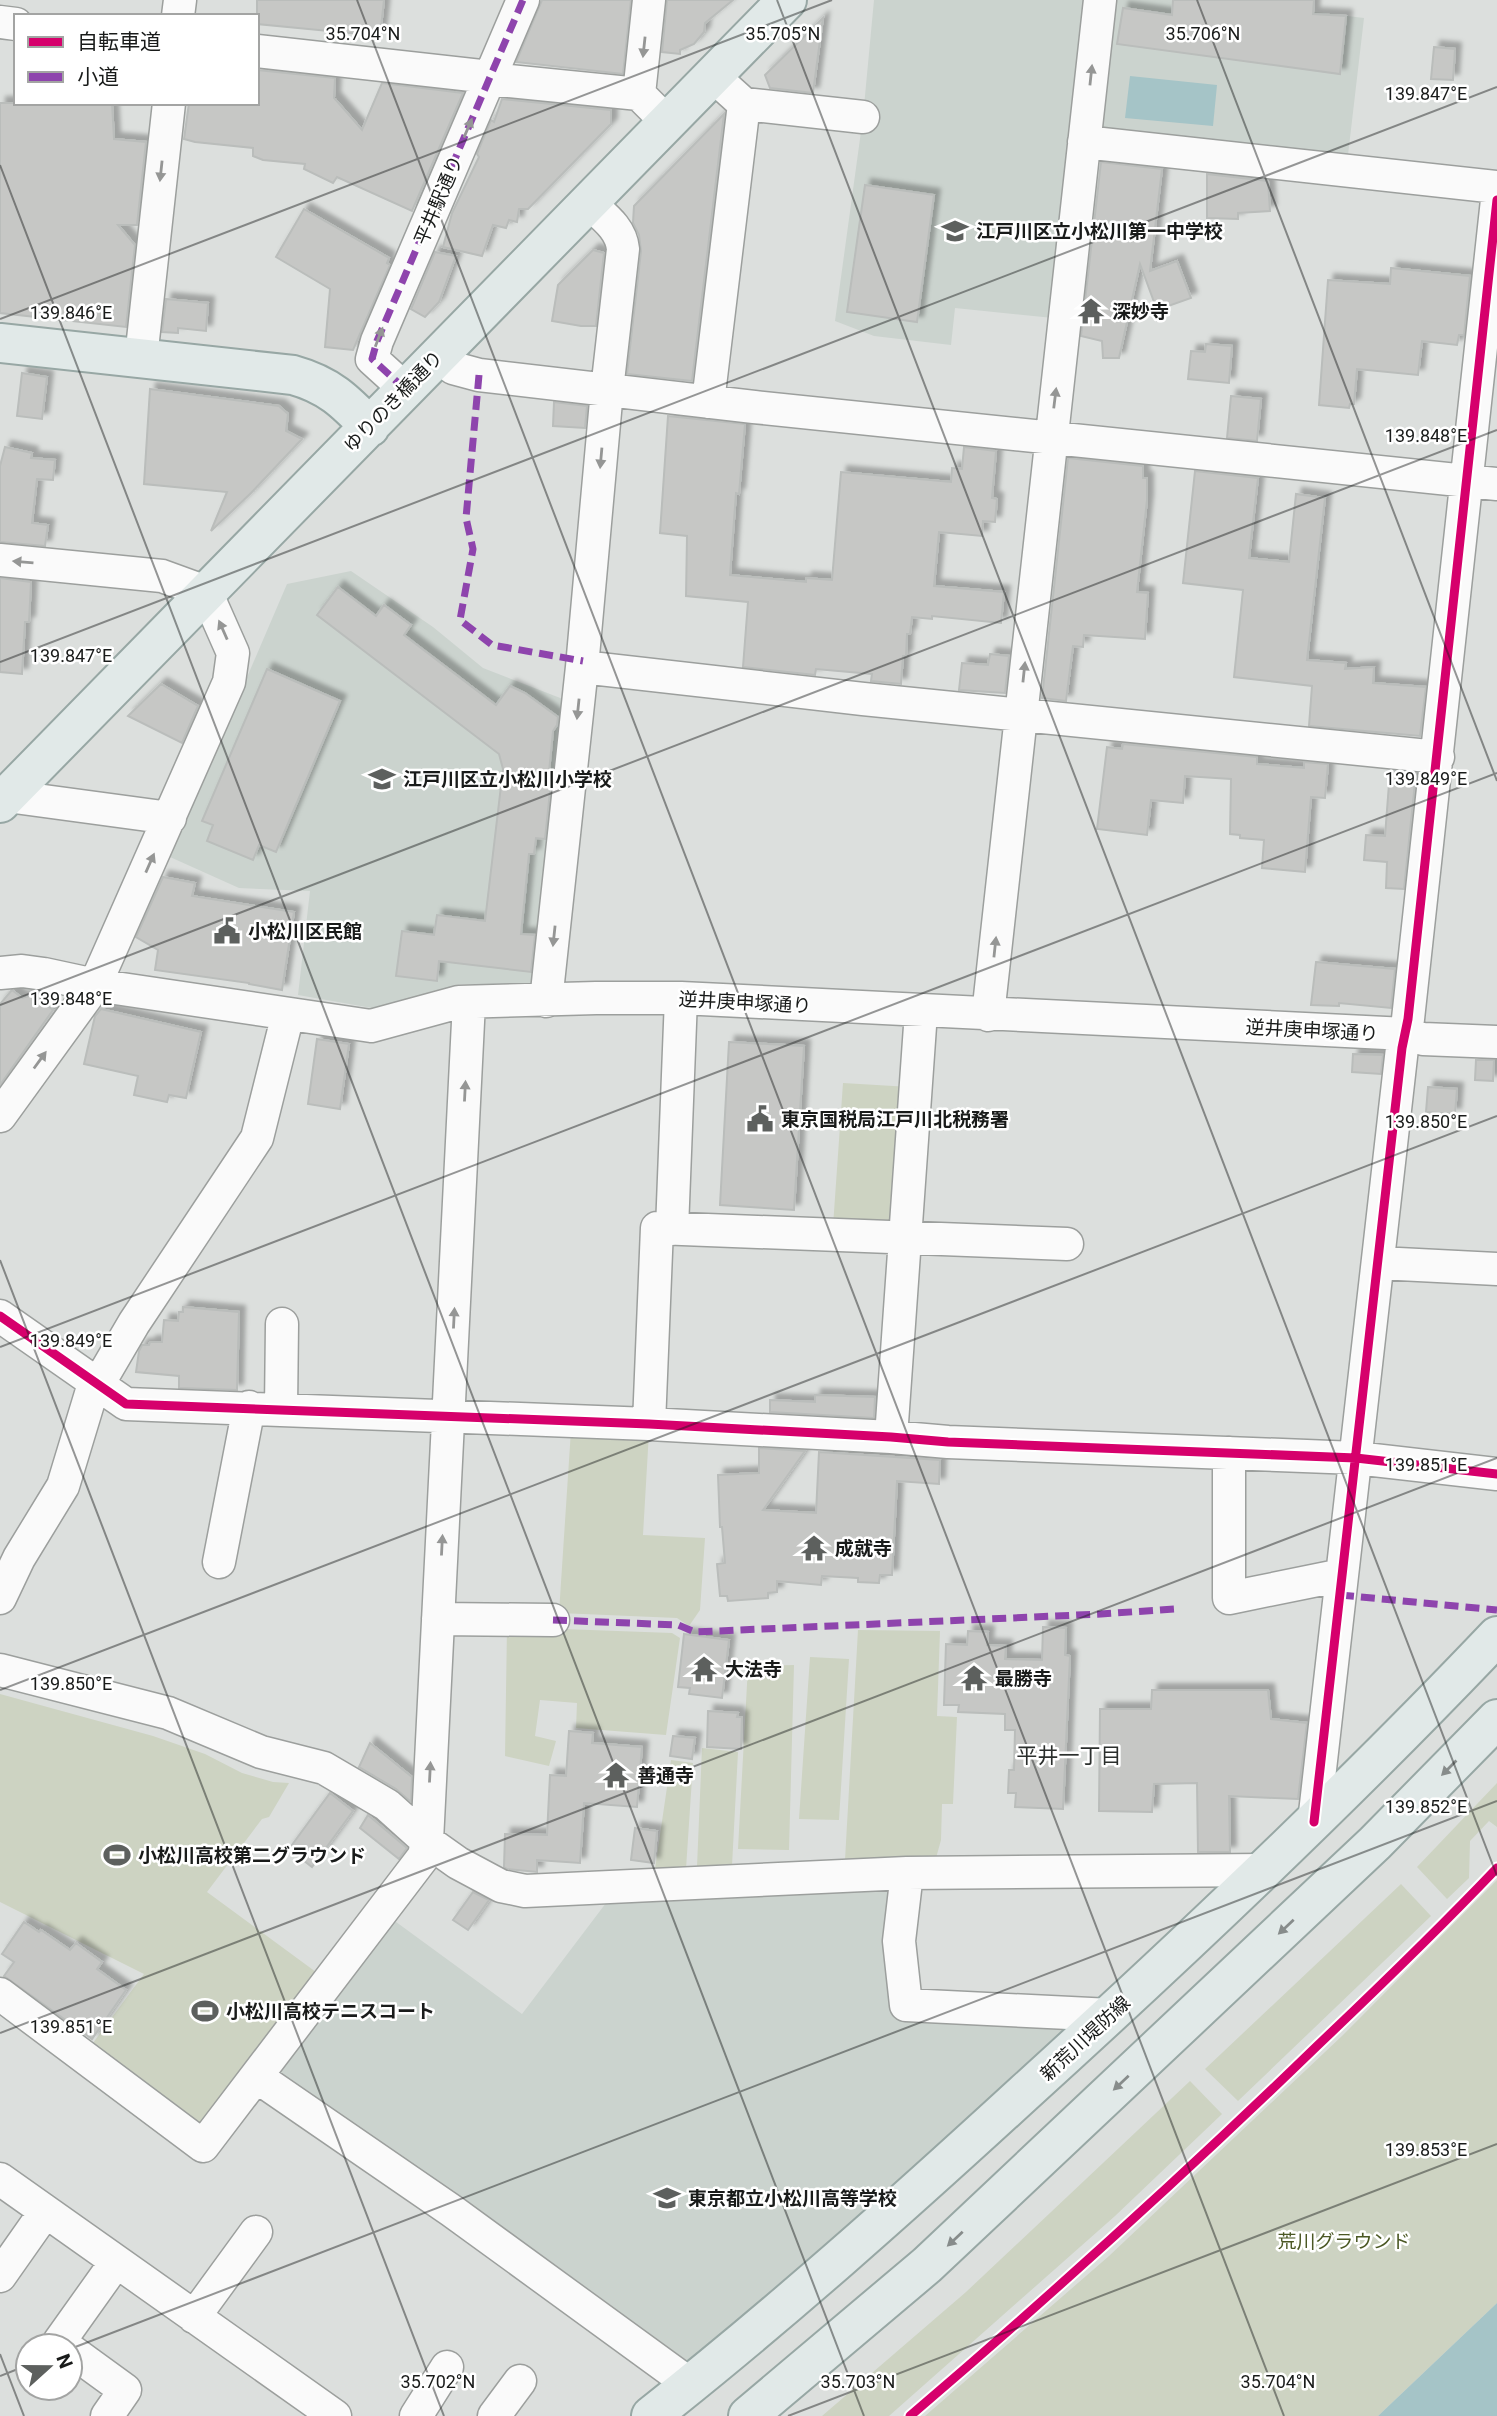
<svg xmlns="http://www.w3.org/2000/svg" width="1497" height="2416" font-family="Roboto,'Noto Sans JP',sans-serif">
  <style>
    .built { fill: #cbd3ce }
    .green { fill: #cdd3c2 }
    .water { fill: #a5c4c7 }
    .building { fill: #c6c7c5; stroke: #babdbb; stroke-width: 2; filter: url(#shadow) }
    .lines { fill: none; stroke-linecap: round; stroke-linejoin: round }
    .minor-casing { stroke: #9c9f9d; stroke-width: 35 }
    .major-casing { stroke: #97a7a4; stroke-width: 42 }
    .minor { stroke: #fafafa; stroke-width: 32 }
    .major { stroke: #e1e9e8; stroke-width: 38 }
    .quiet { stroke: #8e44ad; stroke-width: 7; stroke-dasharray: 14 7; stroke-linecap: butt }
    .cycleway-casing { stroke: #fff; stroke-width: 13 }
    .cycleway { stroke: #d6006c; stroke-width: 9 }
    .oneway { fill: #959695 }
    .oneway2 { fill: #878c8b }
    .ticks { fill: none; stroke: #191b1a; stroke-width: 2; stroke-opacity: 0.45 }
    .labels { text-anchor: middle; stroke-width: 5; stroke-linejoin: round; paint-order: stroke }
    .street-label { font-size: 19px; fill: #191b1a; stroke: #fff }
    .poi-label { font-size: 19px; font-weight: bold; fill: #191b1a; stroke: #fff; text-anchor: start }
    .park-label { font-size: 19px; fill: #4b5824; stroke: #fff }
    .neighbourhood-label { font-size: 21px; fill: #2b2f2d; stroke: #fff }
    .ticks-label { font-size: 18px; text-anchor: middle; fill: #191b1a; stroke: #fff; stroke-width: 5; stroke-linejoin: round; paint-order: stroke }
  </style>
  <defs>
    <filter id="shadow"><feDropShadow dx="6" dy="-6" stdDeviation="2" flood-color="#0004"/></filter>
  </defs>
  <rect width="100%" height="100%" fill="#dcdfdd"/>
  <path class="built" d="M874 0H1216L1364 18 1348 155 1095 132 1053 318 955 308 951 345 874 336 835 321 863 117Z
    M351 571 433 627 483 668 568 701 538 984H460L372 1008 298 995 310 891 239 888 170 857 287 584Z
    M895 1885 897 2012 1083 2027 683 2368 273 2076 392 1919 522 2014 606 1903Z"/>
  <path class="green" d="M843 1083 910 1087 901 1231 833 1226Z
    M571 1430 649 1432 643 1535 705 1538 700 1610 689 1626 677 1618 559 1613Z
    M507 1627 672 1633 680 1638 666 1735 576 1728 577 1703 540 1700 535 1736 556 1741 549 1766 505 1756Z
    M858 1630 940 1631 937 1716 957 1717 953 1804H942L941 1840 936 1858 845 1860Z
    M810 1657 849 1659 839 1820 799 1819Z
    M794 1665 789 1850 738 1849 748 1666Z
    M0 1694 153 1736 205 1754 242 1773 273 1782 289 1783 269 1817 262 1819 207 1892 320 1975 206 2126 197 2127 87 2051 144 1974 0 1902Z
    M702 1748 738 1752 732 1866 697 1867Z
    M671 1760 693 1763 686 1869H655Z
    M1497 1783V1827L1489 1821 1470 1841 1469 1878 1447 1899 1417 1867Z
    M1497 1880V2303L1378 2416H925L1109 2256 1343 2035Z
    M1401 1884 1431 1916 1238 2101 1205 2069Z
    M1190 2081 1222 2114 1115 2216 889 2416H822L966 2292Z"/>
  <path class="water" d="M1130 76 1217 85 1213 126 1125 118Z
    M1497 2303V2416H1378Z"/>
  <path class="building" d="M257 0H384L380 36 257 24Z
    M542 0H631L623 74 516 62Z
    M667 0H733L705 23 704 32 694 44 680 50V54L662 52Z
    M1173 0H1314L1313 14 1346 16 1340 74 1117 44 1123 8 1172 15Z
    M823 18 813 93 770 88 765 75Z
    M1434 47 1455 49 1453 80 1431 79Z
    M257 70 335 78 334 98 362 130 382 83 463 93 412 211 337 177 333 183 304 169 305 164 263 160 253 156V148L195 142 184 139 189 103H257Z
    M502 99 611 110V124L528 209H519L517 222 509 220 506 228 493 225 482 256 443 247 452 213 479 157 477 154 481 144 491 120 494 122Z
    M0 103H112L114 139 146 142 137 225H118L135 245 126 327 0 313Z
    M724 114 692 381 627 374 641 251 639 235 633 223 634 206Z
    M1101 162 1162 169 1150 271 1177 261 1191 298 1157 310 1140 264 1119 358H1103L1102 341 1081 336Z
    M1207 174 1268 181 1270 211 1238 213V219L1207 218Z
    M865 185 934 195 917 322 847 312Z
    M304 209 389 258 387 263 390 265 353 350 325 347 330 289 276 257Z
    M593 250 604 253 596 326H581L552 321 558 285Z
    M435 252 456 256 439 302 425 317 411 309Z
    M1391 268 1470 276 1464 335H1459L1457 345 1422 341 1418 375 1357 369 1354 404H1350L1349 408 1319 405 1328 280 1390 284Z
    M166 299 208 303 206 331 178 328V333L162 332Z
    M1206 344 1232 346 1229 383 1188 379 1191 351 1205 352Z
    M22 373 47 377 42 419 17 416Z
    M150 389 279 406 288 414 286 431 302 439 251 493 211 531 227 492 144 484Z
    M1231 396 1261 399 1257 441 1227 438Z
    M554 402 587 406 585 428 553 426Z
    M668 416 745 424 739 494 736 493 730 575 806 582V578L832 580 841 472 951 482 952 468 962 469 964 447 996 451 992 498 997 499 995 522 983 521 982 536 939 532 934 586 1004 592 1001 623 932 616V619L912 617 910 634H907L906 656H903L901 684 871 681 872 674 816 669 815 675 743 667 748 602 686 596 687 536 660 533Z
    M5 447 32 453 31 458 55 460 53 480 37 479 32 523 48 525 45 546 0 542V466Z
    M1068 458 1143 466V478H1147V500L1137 592 1148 593 1145 639 1084 635 1083 647 1073 646 1066 701 1042 698Z
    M1195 471 1258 478 1249 558 1289 562 1296 494 1325 498 1307 660 1346 663 1345 669 1374 667 1373 683 1426 687 1420 736 1309 726 1312 686 1234 677 1243 590 1183 583Z
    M0 578 31 582 29 622H25L22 674 0 672Z
    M338 587 376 616 384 605 411 625 404 635 496 705 510 686 525 693 558 717 557 725 553 731 549 772H552L545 839 536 838 534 854H529L521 934 535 935 531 972 439 961 437 981 396 976 402 931 434 935 437 915 485 921 503 769 499 754 317 615Z
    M990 654 1009 656 1005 693 959 690 962 663 988 665Z
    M267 669 340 701 276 852 259 845 253 860 207 841 213 825 202 821Z
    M161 684 198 706 182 743 128 716Z
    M1123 744 1257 757V764L1304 768V762L1328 764 1325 798 1311 797 1305 872 1262 868 1264 840 1240 838V835L1230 834 1231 779 1185 776 1183 803 1151 800 1147 835 1097 829 1107 747 1122 749Z
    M1390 771 1416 773 1404 889 1386 888 1387 862 1364 860 1366 835 1385 836Z
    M163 877 195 883 192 896 294 912 282 990 249 984V983L155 970 158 950 136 937Z
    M1316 962 1395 969 1391 1008 1339 1003V1006L1311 1005Z
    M12 990 22 998 33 995 53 1010 0 1085V1004Z
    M101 1009 201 1032 186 1098 169 1095 167 1102 134 1095 138 1076 84 1064 95 1016Z
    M317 1039 349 1044 340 1109 308 1104Z
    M729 1042 804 1046 794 1210 720 1205Z
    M1353 1054 1383 1055 1381 1074 1352 1072Z
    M1476 1060H1494L1493 1081 1475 1080Z
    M1428 1087 1457 1089 1455 1114 1426 1112Z
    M183 1307 239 1312 237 1390 179 1388V1376L136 1372 139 1351 142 1345H149L150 1342H162L164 1320 178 1321 179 1312H183Z
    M815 1395 875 1397 874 1418 770 1412V1400L815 1402Z
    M759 1448 805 1451 763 1510 816 1513 819 1452 940 1460 939 1484 897 1481 892 1575H880L879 1583 858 1582V1578L822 1576 821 1585 777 1581V1592L768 1593V1598L728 1601 727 1596H720L717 1564 725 1563 722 1527H720L718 1475 759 1473Z
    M1043 1627 1066 1628 1065 1655 1070 1656 1063 1809 1015 1807 1016 1793H1008L1009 1770H1014L1015 1730H1005V1714L958 1712 959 1705H944L946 1644 967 1645 968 1631 988 1632 987 1645 1006 1646 1005 1659 1042 1660Z
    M684 1634 729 1640 722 1698 689 1694 690 1688 678 1687Z
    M1152 1690H1268L1271 1719 1307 1723 1298 1799 1229 1796 1230 1852H1198L1197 1783 1154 1784 1152 1812 1099 1811 1100 1709H1151Z
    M708 1711 738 1713 737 1717H742L741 1749 707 1747Z
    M569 1731 593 1733 592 1743 642 1747 637 1807 584 1803 580 1863 537 1860V1872L507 1869 504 1867 505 1834 547 1835 550 1775 566 1776Z
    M673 1736 695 1738 692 1759 670 1756Z
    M370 1743 412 1777 411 1802 396 1789 359 1767Z
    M330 1793 353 1811 312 1867 289 1849Z
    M368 1815 407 1848 399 1859 360 1828Z
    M635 1828 657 1831 654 1863 631 1860Z
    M473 1892 489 1900 468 1930 453 1920Z
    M24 1922 39 1932 41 1930 70 1950 76 1943 102 1962 97 1969 126 1990 92 2039 4 1976 14 1962 2 1954Z"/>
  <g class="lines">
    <g class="minor-casing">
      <path id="minor" d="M178 16 180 0
        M0 22 16 24
        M257 51 490 77
        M489 79 639 94 667 122
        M639 94 649 0
        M744 104 863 117
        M1084 142 1497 187
        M438 354 453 368 479 375 754 407 1497 484
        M141 358 169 103
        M405 389 372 359 377 341 523 0
        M708 402 744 104 713 76
        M0 560 162 576 206 592 233 653 229 682 95 985 0 1116
        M582 667 863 699 1438 757
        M7 796 170 818
        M0 973 22 971 44 974 95 985 371 1026 459 1002 596 998H681L1406 1034 1423 1039 1497 1042
        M546 1001 582 667 607 390 623 249C621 228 603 216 588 202
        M988 1015 1100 0
        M672 1229 681 998
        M1379 1263 1497 1269
        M0 1316 126 1404 649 1424 891 1437 948 1442 1356 1458 1497 1474
        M281 1409 282 1324
        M649 1424 657 1228 1067 1244
        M891 1437 921 1012
        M1229 1453V1598L1342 1575
        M219 1562 249 1407
        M0 1598 19 1558 63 1486 93 1387 103 1376 134 1323 257 1138 288 1014
        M438 1619 553 1620
        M0 1670 168 1713 261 1752 324 1768 387 1805 427 1841 458 1863 501 1886 525 1891 907 1873 1265 1870
        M1314 1822 1402 1048 1408 1019 1497 200
        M907 1873 899 1941 906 2005 1111 2015
        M0 1994 203 2146 424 1856 427 1841 469 1002
        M257 2077 452 2211 691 2385
        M0 2179 335 2416
        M0 2276 45 2212
        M194 2317 256 2232
        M64 2346 59 2342 116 2262
        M70 2350 125 2390 107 2416
        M416 2416 447 2367
        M494 2416 520 2381"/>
    </g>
    <g class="major-casing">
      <path id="major" d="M0 343 293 375C329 385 345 401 370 427
        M0 803 787 0
        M651 2416C780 2314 902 2205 1023 2094 1186 1946 1346 1795 1497 1636
        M748 2416 927 2265 1375 1843 1497 1719"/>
    </g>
    <use href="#minor" class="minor"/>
    <use href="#major" class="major"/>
    <path class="quiet" d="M479 375 466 518 473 549 460 620 492 645 583 661
      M405 389 372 359 377 341 523 0
      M1340 1595 1497 1610
      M553 1620 678 1625 695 1632 1101 1614 1174 1609"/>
    <g class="cycleway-casing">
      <path id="cycleway" d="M0 1316 126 1404 649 1424 891 1437 948 1442 1356 1458 1497 1474
        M1314 1822 1402 1048 1408 1019 1497 200
        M910 2416C1049 2297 1185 2174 1317 2046 1378 1988 1439 1929 1497 1868"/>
    </g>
    <use href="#cycleway" class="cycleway"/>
  </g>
  <defs><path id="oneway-solid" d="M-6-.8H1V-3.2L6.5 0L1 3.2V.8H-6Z" transform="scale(1.75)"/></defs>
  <g class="oneway">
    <use href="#oneway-solid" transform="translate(644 47) rotate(96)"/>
    <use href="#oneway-solid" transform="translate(1091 75) rotate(-84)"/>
    <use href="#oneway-solid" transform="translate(468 128) rotate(-67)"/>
    <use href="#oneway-solid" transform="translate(161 171) rotate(96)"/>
    <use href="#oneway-solid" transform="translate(379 337) rotate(-69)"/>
    <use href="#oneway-solid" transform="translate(1055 398) rotate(-83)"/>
    <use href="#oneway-solid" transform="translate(601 458) rotate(95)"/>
    <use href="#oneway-solid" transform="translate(23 562) rotate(-175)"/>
    <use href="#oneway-solid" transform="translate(223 630) rotate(-114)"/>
    <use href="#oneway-solid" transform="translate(1024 672) rotate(-84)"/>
    <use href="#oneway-solid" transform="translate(578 709) rotate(96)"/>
    <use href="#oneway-solid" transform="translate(150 863) rotate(-66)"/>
    <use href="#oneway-solid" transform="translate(554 936) rotate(96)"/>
    <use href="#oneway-solid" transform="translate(995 947) rotate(-84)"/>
    <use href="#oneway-solid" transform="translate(40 1060) rotate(-54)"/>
    <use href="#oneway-solid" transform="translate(465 1091) rotate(-87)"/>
    <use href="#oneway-solid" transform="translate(454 1318) rotate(-87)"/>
    <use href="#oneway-solid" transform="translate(442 1545) rotate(-87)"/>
    <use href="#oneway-solid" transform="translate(430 1772) rotate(-87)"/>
  </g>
  <g class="oneway2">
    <use href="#oneway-solid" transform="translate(1449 1768) rotate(135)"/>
    <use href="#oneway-solid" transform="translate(1286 1927) rotate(137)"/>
    <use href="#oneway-solid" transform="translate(1121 2083) rotate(137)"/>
    <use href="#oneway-solid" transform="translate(955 2239) rotate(137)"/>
  </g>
  <path class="ticks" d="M357 0 1284 2416M777 0 1497 1876M1197 0 1497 781M0 165 864 2416M0 319 832 0M0 662 1497 87M0 1005 1497 430M0 1260 444 2416M0 1347 1497 773M0 1690 1497 1116M0 2033 1497 1458M70 2349 1497 1801M0 2354 24 2416M0 2376 28 2365M788 2416 1497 2144"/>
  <defs>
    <g id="school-bare" transform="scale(2.1)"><path d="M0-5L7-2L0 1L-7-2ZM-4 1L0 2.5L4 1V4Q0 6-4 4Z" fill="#5d605e" stroke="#fff" stroke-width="2.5" paint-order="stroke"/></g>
    <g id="temple-bare" transform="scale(2.1)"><path d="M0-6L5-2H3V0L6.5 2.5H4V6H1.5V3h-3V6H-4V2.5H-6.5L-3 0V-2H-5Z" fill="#5d605e" stroke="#fff" stroke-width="2.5" paint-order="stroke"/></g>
    <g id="civic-bare" transform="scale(2.1)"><path d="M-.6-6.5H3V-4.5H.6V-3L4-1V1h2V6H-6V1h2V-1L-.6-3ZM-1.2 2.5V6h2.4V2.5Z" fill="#5d605e" stroke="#fff" stroke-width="2.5" paint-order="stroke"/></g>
    <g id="stadium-bare" transform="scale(2.1)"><path d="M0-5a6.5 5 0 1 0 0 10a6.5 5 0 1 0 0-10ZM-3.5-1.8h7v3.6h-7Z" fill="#5d605e" stroke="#fff" stroke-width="2.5" paint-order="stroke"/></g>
  </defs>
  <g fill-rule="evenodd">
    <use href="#school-bare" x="955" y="231"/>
    <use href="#temple-bare" x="1091" y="311"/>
    <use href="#school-bare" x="382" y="779"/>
    <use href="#civic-bare" x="227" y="931"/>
    <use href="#civic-bare" x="760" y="1119"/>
    <use href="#temple-bare" x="814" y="1548"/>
    <use href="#temple-bare" x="704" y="1669"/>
    <use href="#temple-bare" x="974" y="1678"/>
    <use href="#temple-bare" x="616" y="1775"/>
    <use href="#stadium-bare" x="117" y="1855"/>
    <use href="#stadium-bare" x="205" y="2011"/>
    <use href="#school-bare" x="667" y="2198"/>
  </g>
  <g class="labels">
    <g class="street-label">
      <text transform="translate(438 200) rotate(-67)" y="7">平井駅通り</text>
      <text transform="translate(393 401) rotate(-46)" y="7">ゆりのき橋通り</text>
      <text transform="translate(745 1002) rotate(3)" y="7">逆井庚申塚通り</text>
      <text transform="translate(1312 1030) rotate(3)" y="7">逆井庚申塚通り</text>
      <text transform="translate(1085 2038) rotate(-43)" y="7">新荒川堤防線</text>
    </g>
    <g class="poi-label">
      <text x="976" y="238">江戸川区立小松川第一中学校</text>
      <text x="1112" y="318">深妙寺</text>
      <text x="403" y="786">江戸川区立小松川小学校</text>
      <text x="248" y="938">小松川区民館</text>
      <text x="781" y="1126">東京国税局江戸川北税務署</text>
      <text x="835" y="1555">成就寺</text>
      <text x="725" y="1676">大法寺</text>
      <text x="995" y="1685">最勝寺</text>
      <text x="637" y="1782">善通寺</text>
      <text x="138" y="1862">小松川高校第二グラウンド</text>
      <text x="226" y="2018">小松川高校テニスコート</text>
      <text x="688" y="2205">東京都立小松川高等学校</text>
    </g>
    <g class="park-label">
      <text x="1344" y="2248">荒川グラウンド</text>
    </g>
    <g class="neighbourhood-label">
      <text x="1069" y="1763">平井一丁目</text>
    </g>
  </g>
  <g class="ticks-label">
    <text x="783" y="40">35.705°N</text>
    <text x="1203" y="40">35.706°N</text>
    <text x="363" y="40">35.704°N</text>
    <text x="1426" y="100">139.847°E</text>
    <text x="71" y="319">139.846°E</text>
    <text x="1426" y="442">139.848°E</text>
    <text x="71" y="662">139.847°E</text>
    <text x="1426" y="785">139.849°E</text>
    <text x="71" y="1005">139.848°E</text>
    <text x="1426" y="1128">139.850°E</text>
    <text x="71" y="1347">139.849°E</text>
    <text x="1426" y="1471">139.851°E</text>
    <text x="71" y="1690">139.850°E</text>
    <text x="1426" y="1813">139.852°E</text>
    <text x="71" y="2033">139.851°E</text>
    <text x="1426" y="2156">139.853°E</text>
    <text x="438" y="2388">35.702°N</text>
    <text x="858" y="2388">35.703°N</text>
    <text x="1278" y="2388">35.704°N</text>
  </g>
  <rect x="14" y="14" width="245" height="91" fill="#ffffff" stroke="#a3a4a3" stroke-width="2"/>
  <rect x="28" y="37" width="35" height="10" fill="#d6006c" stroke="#a3a4a3" stroke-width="2"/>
  <text x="77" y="49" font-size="21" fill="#191b1a">自転車道</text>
  <rect x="28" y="72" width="35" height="10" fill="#8e44ad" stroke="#a3a4a3" stroke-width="2"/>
  <text x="77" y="84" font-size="21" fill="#191b1a">小道</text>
  <g transform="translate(49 2367) rotate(69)"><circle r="33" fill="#ffffff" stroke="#a3a4a3" stroke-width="2"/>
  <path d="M0-5L12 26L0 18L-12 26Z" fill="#5d605e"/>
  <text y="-10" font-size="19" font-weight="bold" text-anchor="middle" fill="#191b1a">N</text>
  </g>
</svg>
